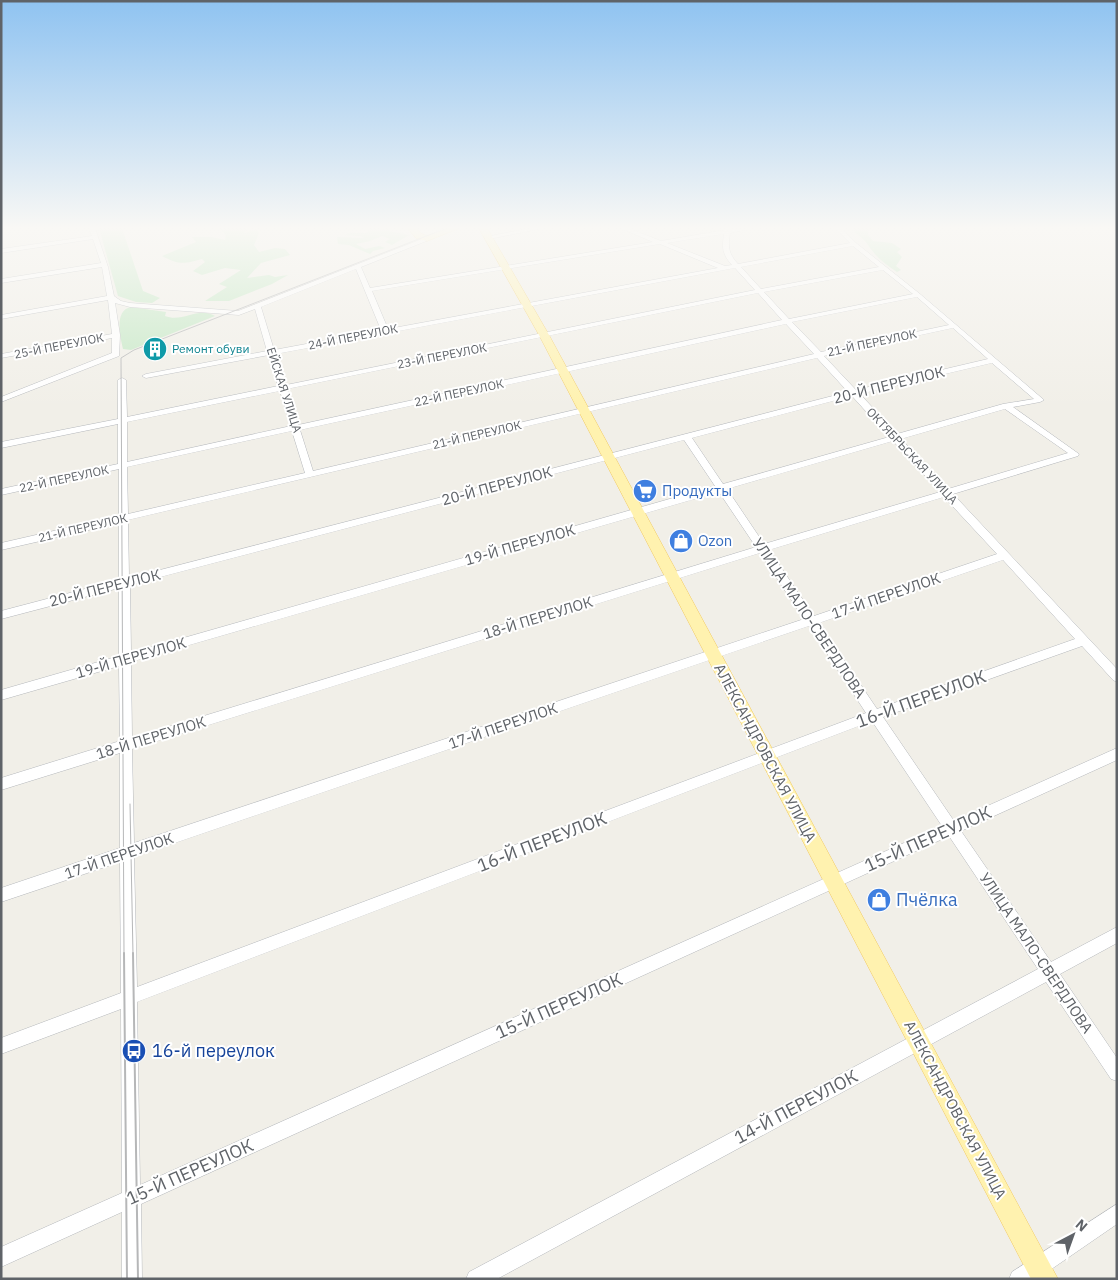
<svg xmlns="http://www.w3.org/2000/svg" width="1118" height="1280" font-family="'IBM Plex Sans',sans-serif">
  <style>
    .green { fill: #c5e8c5 }
    .lines { fill: none; stroke-linecap: round; stroke-linejoin: round }
    .minor-casing { stroke: #b5b8bc; stroke-width: 1 }
    .major-casing { stroke: #f2c960; stroke-width: 1 }
    .minor { fill: #fff; fill-rule: evenodd }
    .major { fill: #fff2af; fill-rule: evenodd }
    .tram-far1 { stroke: #b6b7b8; stroke-width: 1 }
    .tram { stroke: #b6b7b8; stroke-width: 2 }
    .labels { text-anchor: middle; stroke-width: 4; stroke-linejoin: round; paint-order: stroke }
    .far-street-label { font-size: 12px; fill: #5f6368; stroke: #fff }
    .far-culture-label { font-size: 12px; fill: #0d838f; stroke: #fff; text-anchor: start }
    .street-label { font-size: 15px; fill: #5f6368; stroke: #fff }
    .shop-label { font-size: 15px; fill: #366cbe; stroke: #fff; text-anchor: start }
    .near-street-label { font-size: 18px; fill: #5f6368; stroke: #fff }
    .near-shop-label { font-size: 18px; fill: #366cbe; stroke: #fff; text-anchor: start }
    .near-transit-label { font-size: 18px; fill: #164399; stroke: #fff; text-anchor: start }
  </style>
  <rect width="100%" height="100%" fill="#f1efe8"/>
  <path class="green" d="M99 228H122L143 291 160 298 152 303 136 302 118 296Z
    M219 228H248L244 233 256 229 259 233 254 245 259 252 275 248 285 249 290 255 261 263 247 278 269 275 275 277 288 275 272 284 229 301H205L227 287 219 284 241 270 225 268 202 275 193 271 205 262 202 259C184 264 179 265 162 256L196 242 192 237H212L225 240 226 235Z
    M371 228H382L368 233 388 228V231L409 235 392 245 385 242 390 239 382 236 370 241 356 244 365 249 379 246 385 248 373 251 370 254 349 245 338 244 337 237 364 238 360 236 345 235 350 233H367Z
    M852 228H869L868 235 873 241 892 243 901 249 897 252 902 257 896 266 901 270 897 272C885 264 876 257 868 245 864 238 856 235 852 228Z
    M131 307 166 312 165 316C183 323 198 306 215 316L131 350 123 349C120 336 114 310 131 307Z"/>
  <g class="lines">
    <g class="minor-casing">
      <path id="minor" d="M89 228H95L108 267 114 296 121 301 130 303 238 311 427 237 429 240 361 267 370 288 653 242 620 228H628L661 241 725 230V228H731V229L753 228 730 233C728 247 728 253 738 264L850 243 835 228H841L856 243 920 294 1044 400 1040 402 1013 407 1079 454 1078 456 953 494 1117 669V682L1113 680 1082 646 883 717 954 821 1117 748V760L961 831 1051 962 1117 927V943L1060 974 1117 1058V1081L1111 1079 1046 982 497 1279H466L469 1272 1038 969 949 836 141 1204 142 1279H122V1212L1 1267V1247L122 1193 121 1009 1 1054V1038L121 993 120 862 1 902V888L120 848V753L1 790V778L120 741 119 666 1 700V690L119 656V588L1 619V611L119 580V523L1 550V543L119 516V469L1 495V489L118 464V424L1 448V442L118 419V380L122 378 126 380 127 417 278 386 269 355 146 378 142 376 146 374 267 351 255 309 239 315 130 307 115 303 120 335 119 356 1 402V397L112 353V338L1 358V354L112 334 108 300 1 319V315L107 296 102 267 1 283V279L101 263 93 239 1 253V249L92 236ZM724 234C722 248 722 254 732 265L725 266 667 243ZM660 244 718 268 388 329 372 291ZM853 246 879 267 761 289 741 267ZM735 268 755 290 286 385 276 354ZM356 269 381 330 274 350 261 307ZM883 270 913 294 789 319 764 292ZM758 293 782 320 298 425 287 389ZM917 297 949 325 821 352 792 322ZM786 324 814 354 313 471 300 430ZM953 328 988 359 856 390 824 356ZM817 358 848 392 129 578 128 520ZM992 363 1034 399 1003 404 897 434 860 394ZM280 391 291 426 127 462V422ZM852 396 889 437 723 484 692 438ZM1005 409 1068 453 948 489 901 439ZM292 431 305 473 128 514 127 467ZM684 440 715 486 131 653 130 585ZM893 441 940 492 764 544 727 489ZM719 492 756 547 132 738 131 662ZM944 497 997 554 814 616 769 550ZM760 553 804 619 134 843 132 749ZM1003 560 1075 639 877 709 819 623ZM809 626 866 713 137 987 134 857ZM872 721 942 826 140 1185 137 1002Z
        M532 228H544L489 239 486 237Z
        M1117 1204V1224L1037 1279H1009L1012 1272Z"/>
    </g>
    <g class="major-casing">
      <path id="major" d="M408 228H416L422 234 427 236 449 228H460L427 241 416 238Z
        M479 228H487L549 335 1058 1279H1031L539 335Z"/>
    </g>
    <use href="#minor" class="minor"/>
    <use href="#major" class="major"/>
    <path class="tram-far1" d="M130 804 133 954
      M124 954 121 358 134 350 447 228"/>
    <path class="tram" d="M124 953 127 1279
      M133 953 138 1279"/>
  </g>
  <linearGradient id="sky" x2="0" y2="1"><stop stop-color="#8fc3f1"/><stop offset="0.56" stop-color="#f9f8f5"/><stop offset="1" stop-color="#f9f8f5" stop-opacity="0"/></linearGradient>
  <rect width="1118" height="407" fill="url(#sky)"/>
  <defs>
    <g id="building-disc" transform="scale(1.25)"><circle r="9.5" fill="#0f9aa8" stroke="#fff"/><path d="M-4-6H4V6H1V3H-1V6H-4ZM-2.5-4.3h1.7v1.8h-1.7ZM.8-4.3h1.7v1.8H.8ZM-2.5-1h1.7V.8h-1.7ZM.8-1h1.7V.8H.8Z" fill="#fff"/></g>
    <g id="supermarket-disc" transform="scale(1.25)"><circle r="9.5" fill="#3f7fe0" stroke="#fff"/><path d="M-6-5.5h2.5l.6 2H6L4.5 2H-2.5L-4.4-4H-6ZM-1.5 3.2a1.3 1.3 0 1 0 .1 0ZM3 3.2a1.3 1.3 0 1 0 .1 0Z" fill="#fff"/></g>
    <g id="shop-disc" transform="scale(1.25)"><circle r="9.5" fill="#3f7fe0" stroke="#fff"/><path d="M-5-2.5h2.3a2.7 3.5 0 0 1 5.4 0H5L5.5 6h-11ZM-1.5-2.5h3a1.5 2.3 0 0 0-3 0Z" fill="#fff"/></g>
    <g id="bus-disc" transform="scale(1.25)"><circle r="9.5" fill="#1a4fb4" stroke="#fff"/><path d="M-5-6H5V4H4V6H2V4H-2V6H-4V4H-5ZM-3.5-4V0h7V-4ZM-3.5 1.2v1.5H-2V1.2ZM2 1.2v1.5H3.5V1.2Z" fill="#fff"/></g>
  </defs>
  <g fill-rule="evenodd">
    <use href="#building-disc" x="155" y="349"/>
    <use href="#supermarket-disc" x="645" y="491"/>
    <use href="#shop-disc" x="681" y="541"/>
    <use href="#shop-disc" x="879" y="900"/>
    <use href="#bus-disc" x="134" y="1051"/>
  </g>
  <g class="labels">
    <g class="far-street-label">
      <text transform="translate(353 337) rotate(-11)" y="4">24-Й ПЕРЕУЛОК</text>
      <text transform="translate(872 343) rotate(-12)" y="4">21-Й ПЕРЕУЛОК</text>
      <text transform="translate(59 346) rotate(-11)" y="4">25-Й ПЕРЕУЛОК</text>
      <text transform="translate(442 356) rotate(-11)" y="4">23-Й ПЕРЕУЛОК</text>
      <text transform="translate(284 390) rotate(72)" y="4">ЕЙСКАЯ УЛИЦА</text>
      <text transform="translate(459 393) rotate(-12)" y="4">22-Й ПЕРЕУЛОК</text>
      <text transform="translate(477 435) rotate(-13)" y="4">21-Й ПЕРЕУЛОК</text>
      <text transform="translate(912 456) rotate(47)" y="4">ОКТЯБРЬСКАЯ УЛИЦА</text>
      <text transform="translate(64 479) rotate(-12)" y="4">22-Й ПЕРЕУЛОК</text>
      <text transform="translate(83 528) rotate(-13)" y="4">21-Й ПЕРЕУЛОК</text>
    </g>
    <g class="far-culture-label">
      <text x="172" y="353">Ремонт обуви</text>
    </g>
    <g class="street-label">
      <text transform="translate(889 385) rotate(-14)" y="5">20-Й ПЕРЕУЛОК</text>
      <text transform="translate(497 486) rotate(-15)" y="5">20-Й ПЕРЕУЛОК</text>
      <text transform="translate(520 545) rotate(-16)" y="5">19-Й ПЕРЕУЛОК</text>
      <text transform="translate(105 588) rotate(-14)" y="5">20-Й ПЕРЕУЛОК</text>
      <text transform="translate(886 596) rotate(-19)" y="5">17-Й ПЕРЕУЛОК</text>
      <text transform="translate(538 618) rotate(-17)" y="5">18-Й ПЕРЕУЛОК</text>
      <text transform="translate(809 618) rotate(56)" y="5">УЛИЦА МАЛО-СВЕРДЛОВА</text>
      <text transform="translate(131 658) rotate(-16)" y="5">19-Й ПЕРЕУЛОК</text>
      <text transform="translate(503 726) rotate(-19)" y="5">17-Й ПЕРЕУЛОК</text>
      <text transform="translate(151 738) rotate(-17)" y="5">18-Й ПЕРЕУЛОК</text>
      <text transform="translate(765 753) rotate(62)" y="5">АЛЕКСАНДРОВСКАЯ УЛИЦА</text>
      <text transform="translate(119 856) rotate(-19)" y="5">17-Й ПЕРЕУЛОК</text>
      <text transform="translate(1036 953) rotate(56)" y="5">УЛИЦА МАЛО-СВЕРДЛОВА</text>
      <text transform="translate(955 1110) rotate(62)" y="5">АЛЕКСАНДРОВСКАЯ УЛИЦА</text>
    </g>
    <g class="shop-label">
      <text x="662" y="496">Продукты</text>
      <text x="698" y="546">Ozon</text>
    </g>
    <g class="near-street-label">
      <text transform="translate(921 699) rotate(-20)" y="6">16-Й ПЕРЕУЛОК</text>
      <text transform="translate(928 839) rotate(-24)" y="6">15-Й ПЕРЕУЛОК</text>
      <text transform="translate(542 842) rotate(-21)" y="6">16-Й ПЕРЕУЛОК</text>
      <text transform="translate(559 1006) rotate(-24)" y="6">15-Й ПЕРЕУЛОК</text>
      <text transform="translate(796 1107) rotate(-28)" y="6">14-Й ПЕРЕУЛОК</text>
      <text transform="translate(190 1172) rotate(-24)" y="6">15-Й ПЕРЕУЛОК</text>
    </g>
    <g class="near-shop-label">
      <text x="896" y="906">Пчёлка</text>
    </g>
    <g class="near-transit-label">
      <text x="152" y="1057">16-й переулок</text>
    </g>
  </g>
  <rect width="1118" height="1280" fill="none" stroke="#5f6368" stroke-width="5"/>
  <g transform="translate(1073 1235) rotate(41)" stroke="#ffffff" stroke-width="4" paint-order="stroke">
  <path d="M0-4L9 19L0 12L-9 19Z" fill="#5f6368"/>
  <text y="-8" font-size="14" font-weight="bold" text-anchor="middle" fill="#5f6368">N</text>
  </g>
</svg>
